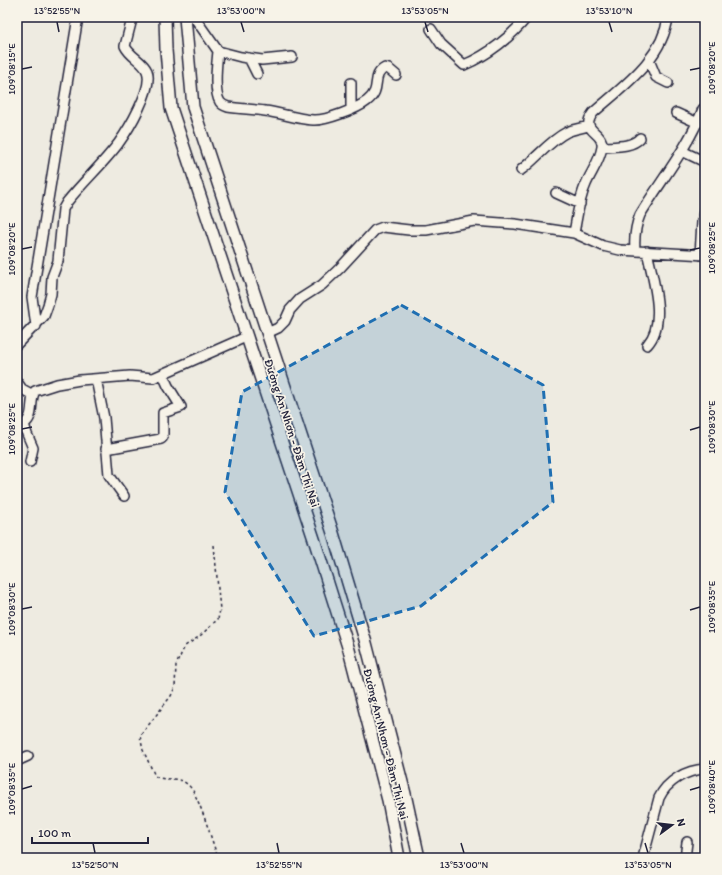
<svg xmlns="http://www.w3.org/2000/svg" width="722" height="875" font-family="Itim,sans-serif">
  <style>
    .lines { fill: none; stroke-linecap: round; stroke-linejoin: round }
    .minor-casing { stroke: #22223b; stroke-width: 12 }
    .major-casing { stroke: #22223b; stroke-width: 14 }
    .path { stroke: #22223b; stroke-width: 1.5; stroke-dasharray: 3 3; stroke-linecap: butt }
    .minor { stroke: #f7f3e8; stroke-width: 9 }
    .major { stroke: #f7f3e8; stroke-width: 11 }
    .marked { fill: #1f6fb2; fill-opacity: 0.2; stroke: #1f6fb2; stroke-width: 3; stroke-dasharray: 8 5; stroke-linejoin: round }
    .ticks { fill: none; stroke: #22223b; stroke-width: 1.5 }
    .labels { text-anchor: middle; stroke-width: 3.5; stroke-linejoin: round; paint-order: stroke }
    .street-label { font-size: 12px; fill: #22223b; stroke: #f7f3e8 }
    .neatline { fill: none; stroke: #22223b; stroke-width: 1.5 }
    .ticks-label { font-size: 10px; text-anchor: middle; fill: #22223b }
  </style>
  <rect width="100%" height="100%" fill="#eeebe1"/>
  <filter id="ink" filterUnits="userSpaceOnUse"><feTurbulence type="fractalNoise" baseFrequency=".025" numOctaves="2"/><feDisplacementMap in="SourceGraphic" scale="8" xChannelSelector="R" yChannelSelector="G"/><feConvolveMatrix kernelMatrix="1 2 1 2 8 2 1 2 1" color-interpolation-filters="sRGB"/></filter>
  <g filter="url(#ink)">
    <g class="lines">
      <g class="minor-casing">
        <path id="minor" d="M194 17 218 51 241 57 262 60 292 57
          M431 29 441 44 464 65C488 55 511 37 527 17
          M218 51C217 63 213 91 220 102 222 105 225 106 228 107 240 109 252 109 265 111 281 113 296 119 313 120 325 121 357 109 367 101 383 89 370 76 385 68L389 69 396 75
          M249 58 257 74
          M649 60 656 77 668 83
          M351 83V110
          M676 113 698 123
          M602 147C614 146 631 148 640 138
          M682 151 705 162
          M521 170C537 158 549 141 567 132 573 129 582 128 589 126
          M556 193 580 204
          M574 233C577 217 579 199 586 184 591 172 600 161 602 147 604 131 579 132 593 113 622 87 663 59 668 17
          M635 250C634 237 635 227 640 215 661 180 688 148 703 109
          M700 255 702 222 705 207
          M36 326 32 297 78 17
          M267 333 278 328 285 321 290 310 300 299 322 285 340 268 375 230 383 227 409 230H426L474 221 515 224 574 233 603 246 620 250 705 255
          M17 344 44 316 48 305 51 294 52 277 58 261 63 209 67 202C83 182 102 165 118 144 128 130 154 88 147 71 143 61 130 57 125 46L132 19
          M647 345C668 323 652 277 647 251
          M96 379 104 418 109 475 124 496
          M17 382 22 389 33 395
          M17 424H24C35 417 29 401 35 391L57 384 80 380 130 376 153 378 246 337
          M24 424 27 434 33 448 30 462
          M106 449 161 439 163 437V413L181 407 168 386 163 375
          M17 761 28 756
          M643 858 659 798C667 781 686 770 705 769
          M685 858 687 842"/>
      </g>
      <g class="major-casing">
        <path id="major" d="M165 17 166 50 171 108 314 539 349 650 388 800 399 858
          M185 17 193 107 333 533 366 643 405 794 419 858"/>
      </g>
      <path class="path" d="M214 545 220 610 218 619 200 636 185 646 176 665 175 687 171 696 140 736 143 750 155 776C163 781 173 777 182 781 188 783 194 791 196 797 205 816 211 838 218 858"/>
      <use href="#minor" class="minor"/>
      <use href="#major" class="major"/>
    </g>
  </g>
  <path class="marked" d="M401 305 543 385 553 502 421 606 314 636 225 492 242 392Z"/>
  <path class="ticks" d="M57 22 59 32M241 22 244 32M425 22 428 32M609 22 612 32M22 69 32 67M690 70 700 68M22 249 32 247M690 250 700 248M22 429 32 427M690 430 700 427M22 609 32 607M690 610 700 607M22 789 32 786M690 790 700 787M93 843 95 853M277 843 279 853M461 843 464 853M645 843 648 853"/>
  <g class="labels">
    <g class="street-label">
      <text transform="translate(292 433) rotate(72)" y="4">Đường An Nhơn - Đầm Thị Nại</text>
      <text transform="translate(386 744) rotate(76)" y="4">Đường An Nhơn - Đầm Thị Nại</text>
    </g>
  </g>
  <rect width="722" height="875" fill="none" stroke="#f7f3e8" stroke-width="44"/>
  <g transform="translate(672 825) rotate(75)" stroke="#f7f3e8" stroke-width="3" paint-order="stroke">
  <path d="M0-3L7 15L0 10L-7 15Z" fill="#22223b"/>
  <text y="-6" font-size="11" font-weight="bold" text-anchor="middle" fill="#22223b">N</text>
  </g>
  <path d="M32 837v6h116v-6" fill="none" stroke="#22223b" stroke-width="2"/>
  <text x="38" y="837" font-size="12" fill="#22223b" stroke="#f7f3e8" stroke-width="3" paint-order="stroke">100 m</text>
  <rect x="22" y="22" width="678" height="831" class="neatline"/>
  <g class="ticks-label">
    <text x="57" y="14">13°52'55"N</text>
    <text x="241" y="14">13°53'00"N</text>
    <text x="425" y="14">13°53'05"N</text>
    <text x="609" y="14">13°53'10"N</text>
    <text transform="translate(711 68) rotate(-90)" y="4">109°08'20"E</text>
    <text transform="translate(11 69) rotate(-90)" y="4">109°08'15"E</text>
    <text transform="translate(711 248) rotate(-90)" y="4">109°08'25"E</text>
    <text transform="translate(11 249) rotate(-90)" y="4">109°08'20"E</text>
    <text transform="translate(711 427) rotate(-90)" y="4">109°08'30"E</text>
    <text transform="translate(11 429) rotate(-90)" y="4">109°08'25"E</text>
    <text transform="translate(711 607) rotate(-90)" y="4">109°08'35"E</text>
    <text transform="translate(11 609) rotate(-90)" y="4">109°08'30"E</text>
    <text transform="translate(711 787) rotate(-90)" y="4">109°08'40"E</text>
    <text transform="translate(11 789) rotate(-90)" y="4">109°08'35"E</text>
    <text x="95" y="868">13°52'50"N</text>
    <text x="279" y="868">13°52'55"N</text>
    <text x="464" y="868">13°53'00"N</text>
    <text x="648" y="868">13°53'05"N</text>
  </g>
</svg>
